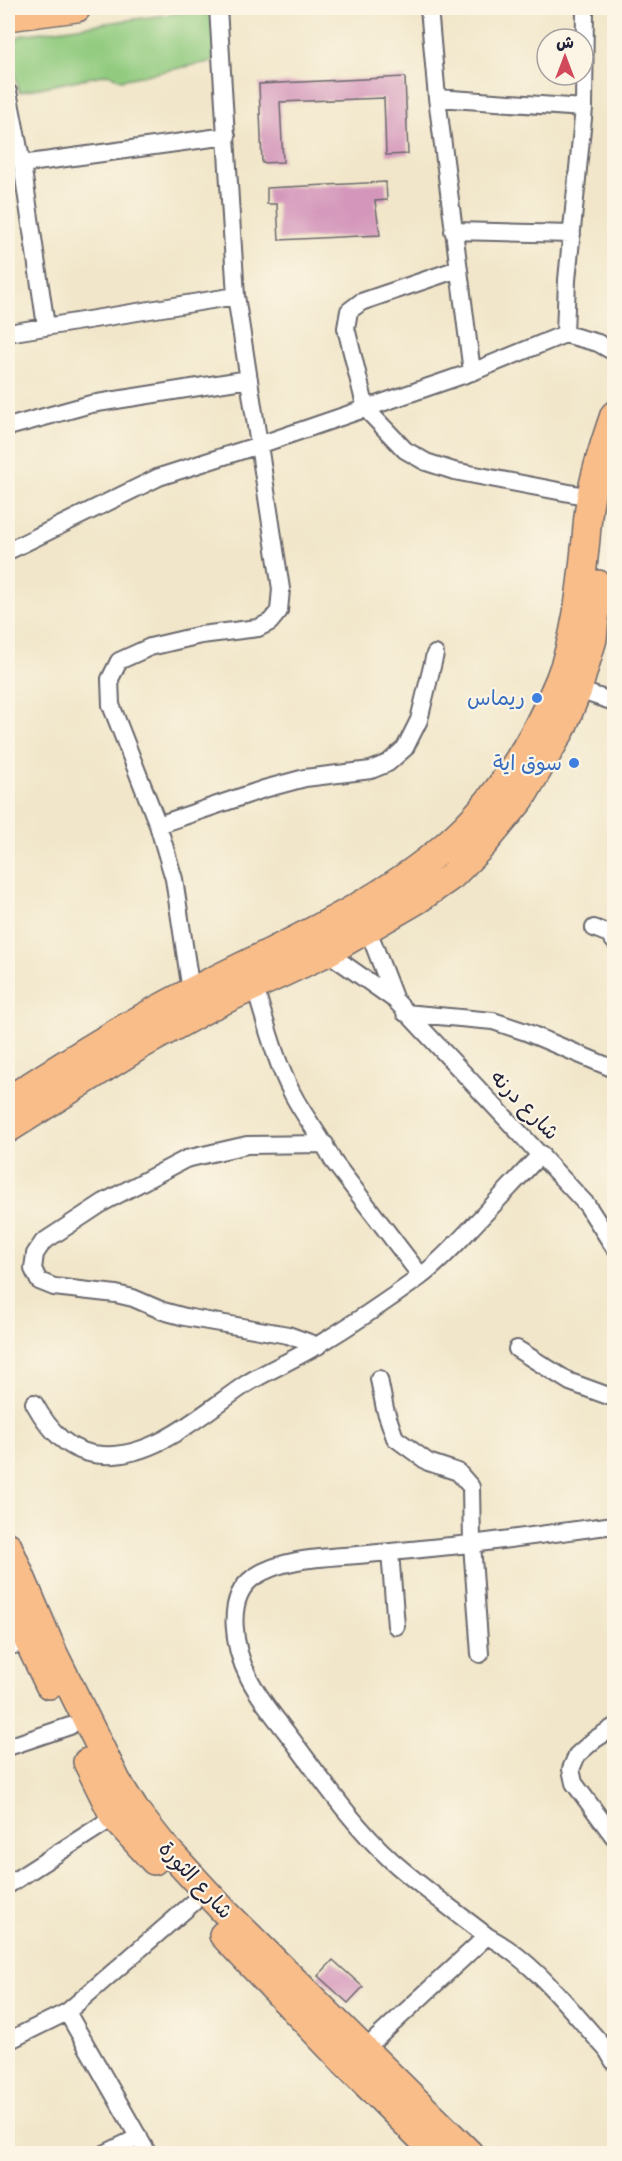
<svg xmlns="http://www.w3.org/2000/svg" width="622" height="2161" font-family="Mynerve,'Playpen Sans Arabic',sans-serif">
  <style>
    .green { fill: #91cb7f; stroke: #5a765d; stroke-width: 1.5 }
    .building { fill: #d497bb }
    .lines { fill: none; stroke-linecap: round; stroke-linejoin: round }
    .minor-casing { stroke: #6a676d; stroke-width: 20 }
    .primary-casing { stroke: #6a676d; stroke-width: 30 }
    .minor { stroke: #fff; stroke-width: 16 }
    .primary { stroke: #f8bd89; stroke-width: 27 }
    .shop-dot { fill: #3f7fe0; stroke: #fcf5e5; stroke-width: 2 }
    .labels { text-anchor: middle; stroke-width: 4.5; stroke-linejoin: round; paint-order: stroke }
    .shop-label { font-size: 21px; fill: #366cbe; stroke: #fcf5e5; text-anchor: end }
    .street-label { font-size: 21px; fill: #22223b; stroke: #fcf5e5 }
  </style>
  <rect width="100%" height="100%" fill="#fcf5e5"/>
  <filter id="ink" filterUnits="userSpaceOnUse"><feTurbulence type="fractalNoise" baseFrequency=".0167" numOctaves="2"/><feDisplacementMap in="SourceGraphic" scale="12" xChannelSelector="R" yChannelSelector="G"/><feConvolveMatrix kernelMatrix="1 2 1 2 8 2 1 2 1" color-interpolation-filters="sRGB"/></filter>
  <filter id="wash" filterUnits="userSpaceOnUse"><feTurbulence type="fractalNoise" baseFrequency=".008" numOctaves="4" result="noise"/><feDisplacementMap in="SourceGraphic" scale="24" xChannelSelector="R" yChannelSelector="G"/><feGaussianBlur stdDeviation="1.35" result="paint"/><feColorMatrix in="noise" values="0 0 0 0 0 0 0 0 0 0 0 0 0 0 0 0 0 1.4 0 .05"/><feComposite in="paint" operator="in"/></filter>
  <g filter="url(#wash)">
    <rect width="100%" height="100%" fill="#f1e6c9"/>
    <path class="green" d="M207 9 214 11 219 60 121 80 108 74 19 92 9 46 21 35Z"/>
    <g id="blocks">
      <path class="building" d="M405 77 408 154 386 155 384 98 280 102 283 162 262 163 259 84Z
        M386 182 387 200 375 201 380 235 279 240 277 204H267V188Z
        M333 1960 363 1987 348 2003 318 1976Z"/>
    </g>
  </g>
  <g filter="url(#ink)">
    <use href="#blocks" fill-opacity="0" stroke="#6a676d" stroke-width="1.5"/>
    <g class="lines">
      <g class="minor-casing">
        <path id="minor" d="M585 8 584 108 567 280 565 334 598 343 614 352
          M8 92 22 164 46 326
          M437 98 584 108
          M22 164 227 136
          M453 231 572 234
          M458 269 361 302 349 311 346 328 366 409 405 450 426 462 454 471 590 497
          M8 333 236 296 218 8
          M472 372 565 334
          M8 427 91 404 249 379
          M8 551 159 477 259 445 236 296
          M578 690 614 702
          M158 825 264 789 305 778 371 770 388 763 405 748 419 720 435 654
          M365 922 395 1000
          M594 928 609 934 614 941
          M321 948 395 1000 587 1205 614 1247
          M255 988C266 1023 275 1060 292 1093 304 1117 322 1137 333 1161L421 1276
          M191 991 174 879 158 825 111 705 110 679 119 661 150 647 201 635 258 628 270 622 279 611 281 589 259 445 472 372 437 98 429 8
          M405 1013 493 1021 526 1032 614 1069
          M318 1346 288 1335 185 1317 163 1311 133 1298 116 1294 54 1287 39 1281 33 1269 35 1254 43 1242 104 1202 186 1159 247 1145 325 1144
          M517 1349 570 1382 614 1398
          M379 1379 385 1409 395 1438 428 1462 458 1472 471 1487 472 1544 614 1525
          M34 1403C49 1430 69 1454 103 1455 156 1458 204 1412 246 1384 269 1370 295 1359 318 1345 353 1324 387 1301 420 1277 440 1262 458 1242 475 1224 497 1201 519 1177 541 1154
          M390 1552 396 1626
          M8 1646 36 1641
          M614 1727 594 1740 577 1755 571 1769 574 1783 614 1837
          M8 1747 70 1726
          M8 1885 114 1817
          M487 1936C536 1962 570 2010 607 2050L614 2062
          M67 2012 148 2154
          M8 2041 67 2012 193 1903
          M364 2050 487 1936C455 1911 421 1887 391 1860 355 1827 325 1784 296 1745 280 1723 261 1702 249 1678 235 1651 223 1598 254 1577 286 1556 331 1558 368 1554 403 1551 438 1547 472 1544L480 1654
          M104 2154 139 2137"/>
      </g>
      <g class="primary-casing">
        <path id="primary" d="M8 17 77 8
          M8 1100C67 1062 127 1024 190 992 275 948 374 908 446 845 497 801 534 741 559 680 577 635 581 586 586 539 587 525 588 510 591 495 596 468 605 441 614 415
          M8 1129 138 1047 210 1007 326 953 419 899 452 876 483 845 521 799 562 729 578 690 593 639 598 584
          M8 1546 54 1654 117 1781 135 1810 162 1844 223 1910 470 2154
          M8 1599 49 1685
          M87 1762 114 1817 154 1861
          M223 1935 344 2062 437 2154"/>
      </g>
      <use href="#minor" class="minor"/>
      <use href="#primary" class="primary"/>
    </g>
  </g>
  <g class="shop-dot">
    <circle cx="537" cy="698" r="6"/>
    <circle cx="574" cy="763" r="6"/>
  </g>
  <g class="labels">
    <g class="shop-label">
      <text x="525" y="705">ريماس</text>
      <text x="562" y="770">سوق اية</text>
    </g>
    <g class="street-label">
      <text transform="translate(525 1105) rotate(46)" y="7">شارع درنه</text>
      <text transform="translate(196 1880) rotate(47)" y="7">شارع الثورة</text>
    </g>
  </g>
  <rect width="622" height="2161" fill="none" stroke="#fcf5e5" stroke-width="30"/>
  <g transform="translate(565 57)"><circle r="28" fill="#fcf5e5" stroke="#a5a1a1" stroke-width="1.5"/>
  <path d="M0-4.5L10 22L0 15L-10 22Z" fill="#d1495b"/>
  <text y="-9" font-size="16" font-weight="bold" text-anchor="middle" fill="#22223b">ش</text>
  </g>
</svg>
